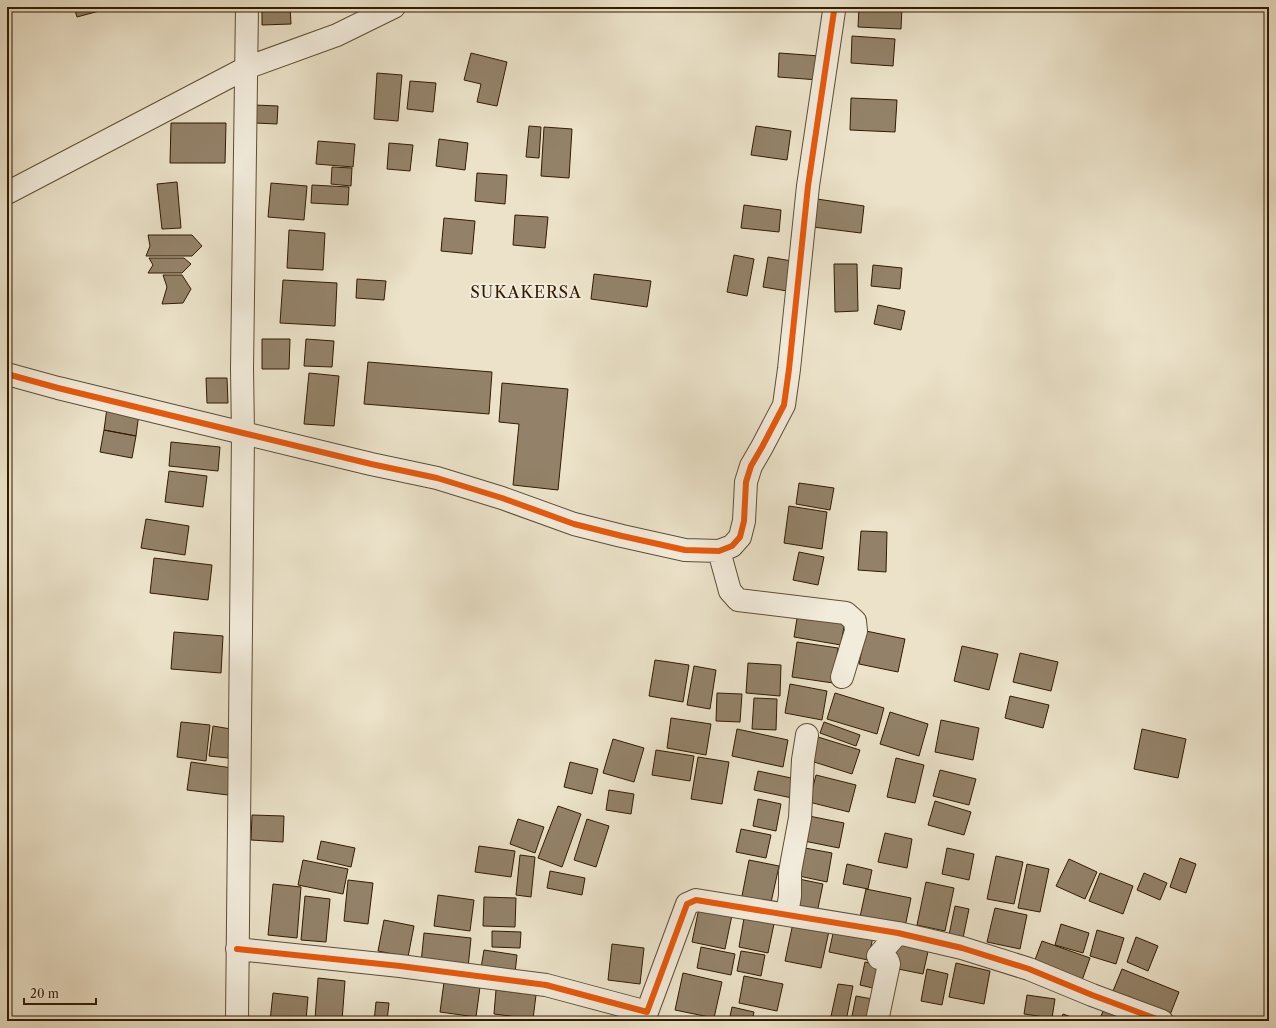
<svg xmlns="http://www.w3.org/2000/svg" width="1276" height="1028" font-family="'Libre Caslon Text',serif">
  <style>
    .building { fill: #938269; stroke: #331b00 }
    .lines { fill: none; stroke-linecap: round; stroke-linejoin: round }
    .minor-casing { stroke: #614d32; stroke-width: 24 }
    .minor { stroke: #f2ecdc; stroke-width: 22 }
    .cycleway-casing { stroke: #f2ecdc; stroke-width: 8 }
    .cycleway { stroke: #e8590c; stroke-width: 6 }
    .labels { text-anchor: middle; stroke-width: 4; stroke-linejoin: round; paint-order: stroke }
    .quarter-label { font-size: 16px; letter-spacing: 1px; fill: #331b00; stroke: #f2ecdc }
  </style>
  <rect width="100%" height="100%" fill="#ebe2c9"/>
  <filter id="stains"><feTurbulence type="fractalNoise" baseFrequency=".005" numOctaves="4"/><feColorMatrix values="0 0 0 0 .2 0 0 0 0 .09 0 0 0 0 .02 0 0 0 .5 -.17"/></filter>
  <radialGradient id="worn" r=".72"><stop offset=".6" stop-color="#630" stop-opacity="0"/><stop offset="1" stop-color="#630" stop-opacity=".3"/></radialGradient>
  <path class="building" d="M74 7H114L77 17Z
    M262 7H290L291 24 262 25Z
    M859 7H902L901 29 858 27Z
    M852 36 895 39 893 66 851 63Z
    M471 53 507 62 497 106 477 102 481 84 464 80Z
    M779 53 820 56 819 80 778 77Z
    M377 73 402 75 398 121 374 119Z
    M410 81 436 83 433 112 407 109Z
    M851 98 897 100 895 132 850 130Z
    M255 105 278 106 277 124 255 123Z
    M171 123H226L225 163H170Z
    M529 126 541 127 539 158 526 157Z
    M756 126 791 131 787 160 751 155Z
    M544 127 572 129 569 178 541 176Z
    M439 139 468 143 465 170 436 166Z
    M318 141 355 144 353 167 316 164Z
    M389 143 413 145 410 171 387 169Z
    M332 167 352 168 351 186 331 184Z
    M477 173 507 175 505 204 475 201Z
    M177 182 181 228 162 229 157 184Z
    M271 183 307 186 304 220 268 217Z
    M312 185 349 187 348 205 311 203Z
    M817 199 864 206 861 233 813 227Z
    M744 205 781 210 779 232 741 228Z
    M515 215 548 217 545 248 513 245Z
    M444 218 475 221 472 254 441 251Z
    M289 230 325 233 323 270 287 268Z
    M148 235H192L202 246 192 256H146L150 246Z
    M734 255 754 259 747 296 727 292Z
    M768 257 792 261 787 291 763 287Z
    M149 258H184L191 264 182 273H148L153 265Z
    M834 264H857L858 311 835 312Z
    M873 265 902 268 900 289 871 286Z
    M594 274 651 281 647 307 591 299Z
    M163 275H182L191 289 183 303 162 304 167 287Z
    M357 279 386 281 384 300 356 298Z
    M283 280 337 283 335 326 280 323Z
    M878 305 905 311 901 330 874 324Z
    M262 339H290L289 369H262Z
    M306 339 334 341 332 367 304 366Z
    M368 362 492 372 489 414 364 404Z
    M309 373 339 376 334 426 304 424Z
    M206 378H227L228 403H207Z
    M502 383 568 389 558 490 513 485 519 424 499 422Z
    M107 408 139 413 136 436 104 430Z
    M104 430 136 436 132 458 100 452Z
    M171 442 220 447 218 471 169 466Z
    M169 471 207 476 203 507 165 502Z
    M799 483 834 488 830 510 796 504Z
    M789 506 827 512 822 549 784 543Z
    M146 519 189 526 185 555 141 548Z
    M861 531 887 532 886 572 858 570Z
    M799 552 824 557 818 585 793 580Z
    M154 558 212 565 208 600 150 593Z
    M798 612 845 620 841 645 794 637Z
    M866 631 905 639 898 672 859 664Z
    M174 632 223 636 221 673 171 669Z
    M797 642 838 648 833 683 792 677Z
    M962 646 998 654 989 690 954 681Z
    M1020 653 1058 662 1051 691 1013 682Z
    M655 660 689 665 683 702 649 696Z
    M748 663 781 665 780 696 746 693Z
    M694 666 716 670 710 709 687 705Z
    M790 684 827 691 822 720 785 713Z
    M717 693 742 694 740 722 716 721Z
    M835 693 884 708 877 734 827 719Z
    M1010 696 1049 705 1043 728 1005 718Z
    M754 698 777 699 776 730 752 729Z
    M890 712 928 724 919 756 880 744Z
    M671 718 711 724 706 755 667 748Z
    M941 720 979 728 973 760 935 752Z
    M181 722 210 725 206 761 177 757Z
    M824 722 860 735 856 746 820 733Z
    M213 726 231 729 228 758 209 756Z
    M737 729 788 740 783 767 732 756Z
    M1142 729 1186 739 1178 778 1134 769Z
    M818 737 860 750 852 774 811 761Z
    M613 739 644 748 634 782 603 773Z
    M656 750 694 756 690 781 652 775Z
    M698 757 729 762 722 804 691 799Z
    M896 758 924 765 915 803 887 797Z
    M191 762 232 768 228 795 187 790Z
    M570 762 598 769 592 794 564 787Z
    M940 770 976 779 969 805 933 796Z
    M758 771 796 779 792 798 754 790Z
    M816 775 856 785 849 812 809 802Z
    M609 790 634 794 631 814 606 810Z
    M758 799 781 804 776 831 753 826Z
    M935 801 971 812 964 835 928 825Z
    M558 806 581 814 562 867 538 858Z
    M252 815 284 816 283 842 251 840Z
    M809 816 844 823 839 848 804 841Z
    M518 819 544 827 535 853 510 844Z
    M587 819 609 826 596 867 574 860Z
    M741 829 771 835 766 858 736 852Z
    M885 833 912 839 907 868 878 862Z
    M321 841 355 848 351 867 317 859Z
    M479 846 515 851 511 877 475 872Z
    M805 848 832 853 827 882 799 876Z
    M947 848 974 854 969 880 942 874Z
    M520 855 535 857 531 897 516 895Z
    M996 856 1023 862 1014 904 987 899Z
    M1180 858 1196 864 1186 893 1170 887Z
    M1069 859 1097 872 1085 899 1056 886Z
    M303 860 348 869 343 894 298 885Z
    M749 860 779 866 770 907 741 901Z
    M847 864 872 870 868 889 843 884Z
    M1027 864 1049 869 1040 912 1018 908Z
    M550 871 585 878 582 895 547 888Z
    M1100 873 1133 886 1123 914 1089 901Z
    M1144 873 1167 883 1160 900 1137 890Z
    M799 879 823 884 817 913 794 908Z
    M348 880 373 883 368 924 344 921Z
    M926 882 954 888 945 931 917 925Z
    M273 884 301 887 297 938 268 935Z
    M866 889 911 898 905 927 860 917Z
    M438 895 474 900 470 931 434 926Z
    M305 896 330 899 326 942 301 940Z
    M484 897 516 898 515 927 483 926Z
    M955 906 969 909 963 938 949 935Z
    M699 908 732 915 725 949 692 942Z
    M995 908 1027 915 1020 949 987 942Z
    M744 918 774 924 768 953 739 947Z
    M384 920 414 926 408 957 378 951Z
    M793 923 829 931 821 968 785 961Z
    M1061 924 1089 933 1083 953 1055 945Z
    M834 929 873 937 868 960 829 952Z
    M1097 930 1124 938 1116 964 1090 956Z
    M492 931 521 932 520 948 492 947Z
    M424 933 471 938 468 968 421 963Z
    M1136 937 1158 946 1148 971 1127 962Z
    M899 941 929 947 923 974 893 968Z
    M1042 941 1090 958 1080 986 1032 968Z
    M612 944 644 948 640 984 608 980Z
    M701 947 735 954 731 975 697 968Z
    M484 950 517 955 515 973 481 968Z
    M741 951 765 955 761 976 737 971Z
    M865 962 885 966 881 990 860 985Z
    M956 963 990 971 984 1004 949 997Z
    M927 969 948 974 942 1005 921 1001Z
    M1122 969 1179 992 1168 1020 1111 996Z
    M683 973 722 982 714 1018 675 1010Z
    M744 976 783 984 777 1011 739 1003Z
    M318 978 345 981 342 1021 315 1019Z
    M444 982 480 987 476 1017 440 1012Z
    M838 984 853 986 846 1021H830Z
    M496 990 536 995 533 1019 494 1014Z
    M273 993 308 997 306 1021H270Z
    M1027 995 1055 999 1052 1018 1024 1014Z
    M856 996 872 999 867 1021H851Z
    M376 1002 389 1003 387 1021H374Z
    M1106 1004 1139 1021H1099Z
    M732 1007 754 1012 752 1021H729Z
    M1063 1014 1082 1021H1060Z
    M506 1016 529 1019V1021H505Z
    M1023 1017 1043 1021H1022Z"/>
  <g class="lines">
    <g class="minor-casing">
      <path id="minor" d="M7 193 246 68 337 35 394 7
        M7 374 58 388 243 433 371 464 437 478 502 498 574 524 622 536 685 550 719 551 732 546 740 537 744 521 746 482 751 466 762 447 784 405 789 369 808 186 834 11
        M719 551 730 591 738 600 846 613 855 621 856 631 842 677
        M787 914 790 896V872L792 861 800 818 803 760 807 735
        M237 949 400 966 546 985 647 1012 687 904 696 900 898 933 962 948 1029 969 1092 995 1162 1021
        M237 1021 243 433 242 369 247 7
        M877 1021 889 964 888 961 879 958 878 956 898 933"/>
    </g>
    <use href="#minor" class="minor"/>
    <g class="cycleway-casing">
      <path id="cycleway" d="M7 374 58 388 243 433 371 464 437 478 502 498 574 524 622 536 685 550 719 551 732 546 740 537 744 521 746 482 751 466 762 447 784 405 789 369 808 186 834 11
        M237 949 400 966 546 985 647 1012 687 904 696 900 898 933 962 948 1029 969 1092 995 1162 1021"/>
    </g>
    <use href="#cycleway" class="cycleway"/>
  </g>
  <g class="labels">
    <g class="quarter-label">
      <text x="526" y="298">SUKAKERSA</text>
    </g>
  </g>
  <rect width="1276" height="1028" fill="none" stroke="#ebe2c9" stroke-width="24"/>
  <rect x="8" y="8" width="1260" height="1012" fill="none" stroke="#331b00" stroke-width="2"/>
  <rect x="12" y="12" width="1252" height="1004" fill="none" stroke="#331b00"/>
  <path d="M24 998v6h72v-6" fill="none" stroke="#331b00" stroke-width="2"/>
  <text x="30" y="998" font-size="12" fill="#331b00" stroke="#f2ecdc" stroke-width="3" paint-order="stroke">20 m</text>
  <rect width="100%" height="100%" filter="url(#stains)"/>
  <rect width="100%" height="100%" fill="url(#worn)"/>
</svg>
